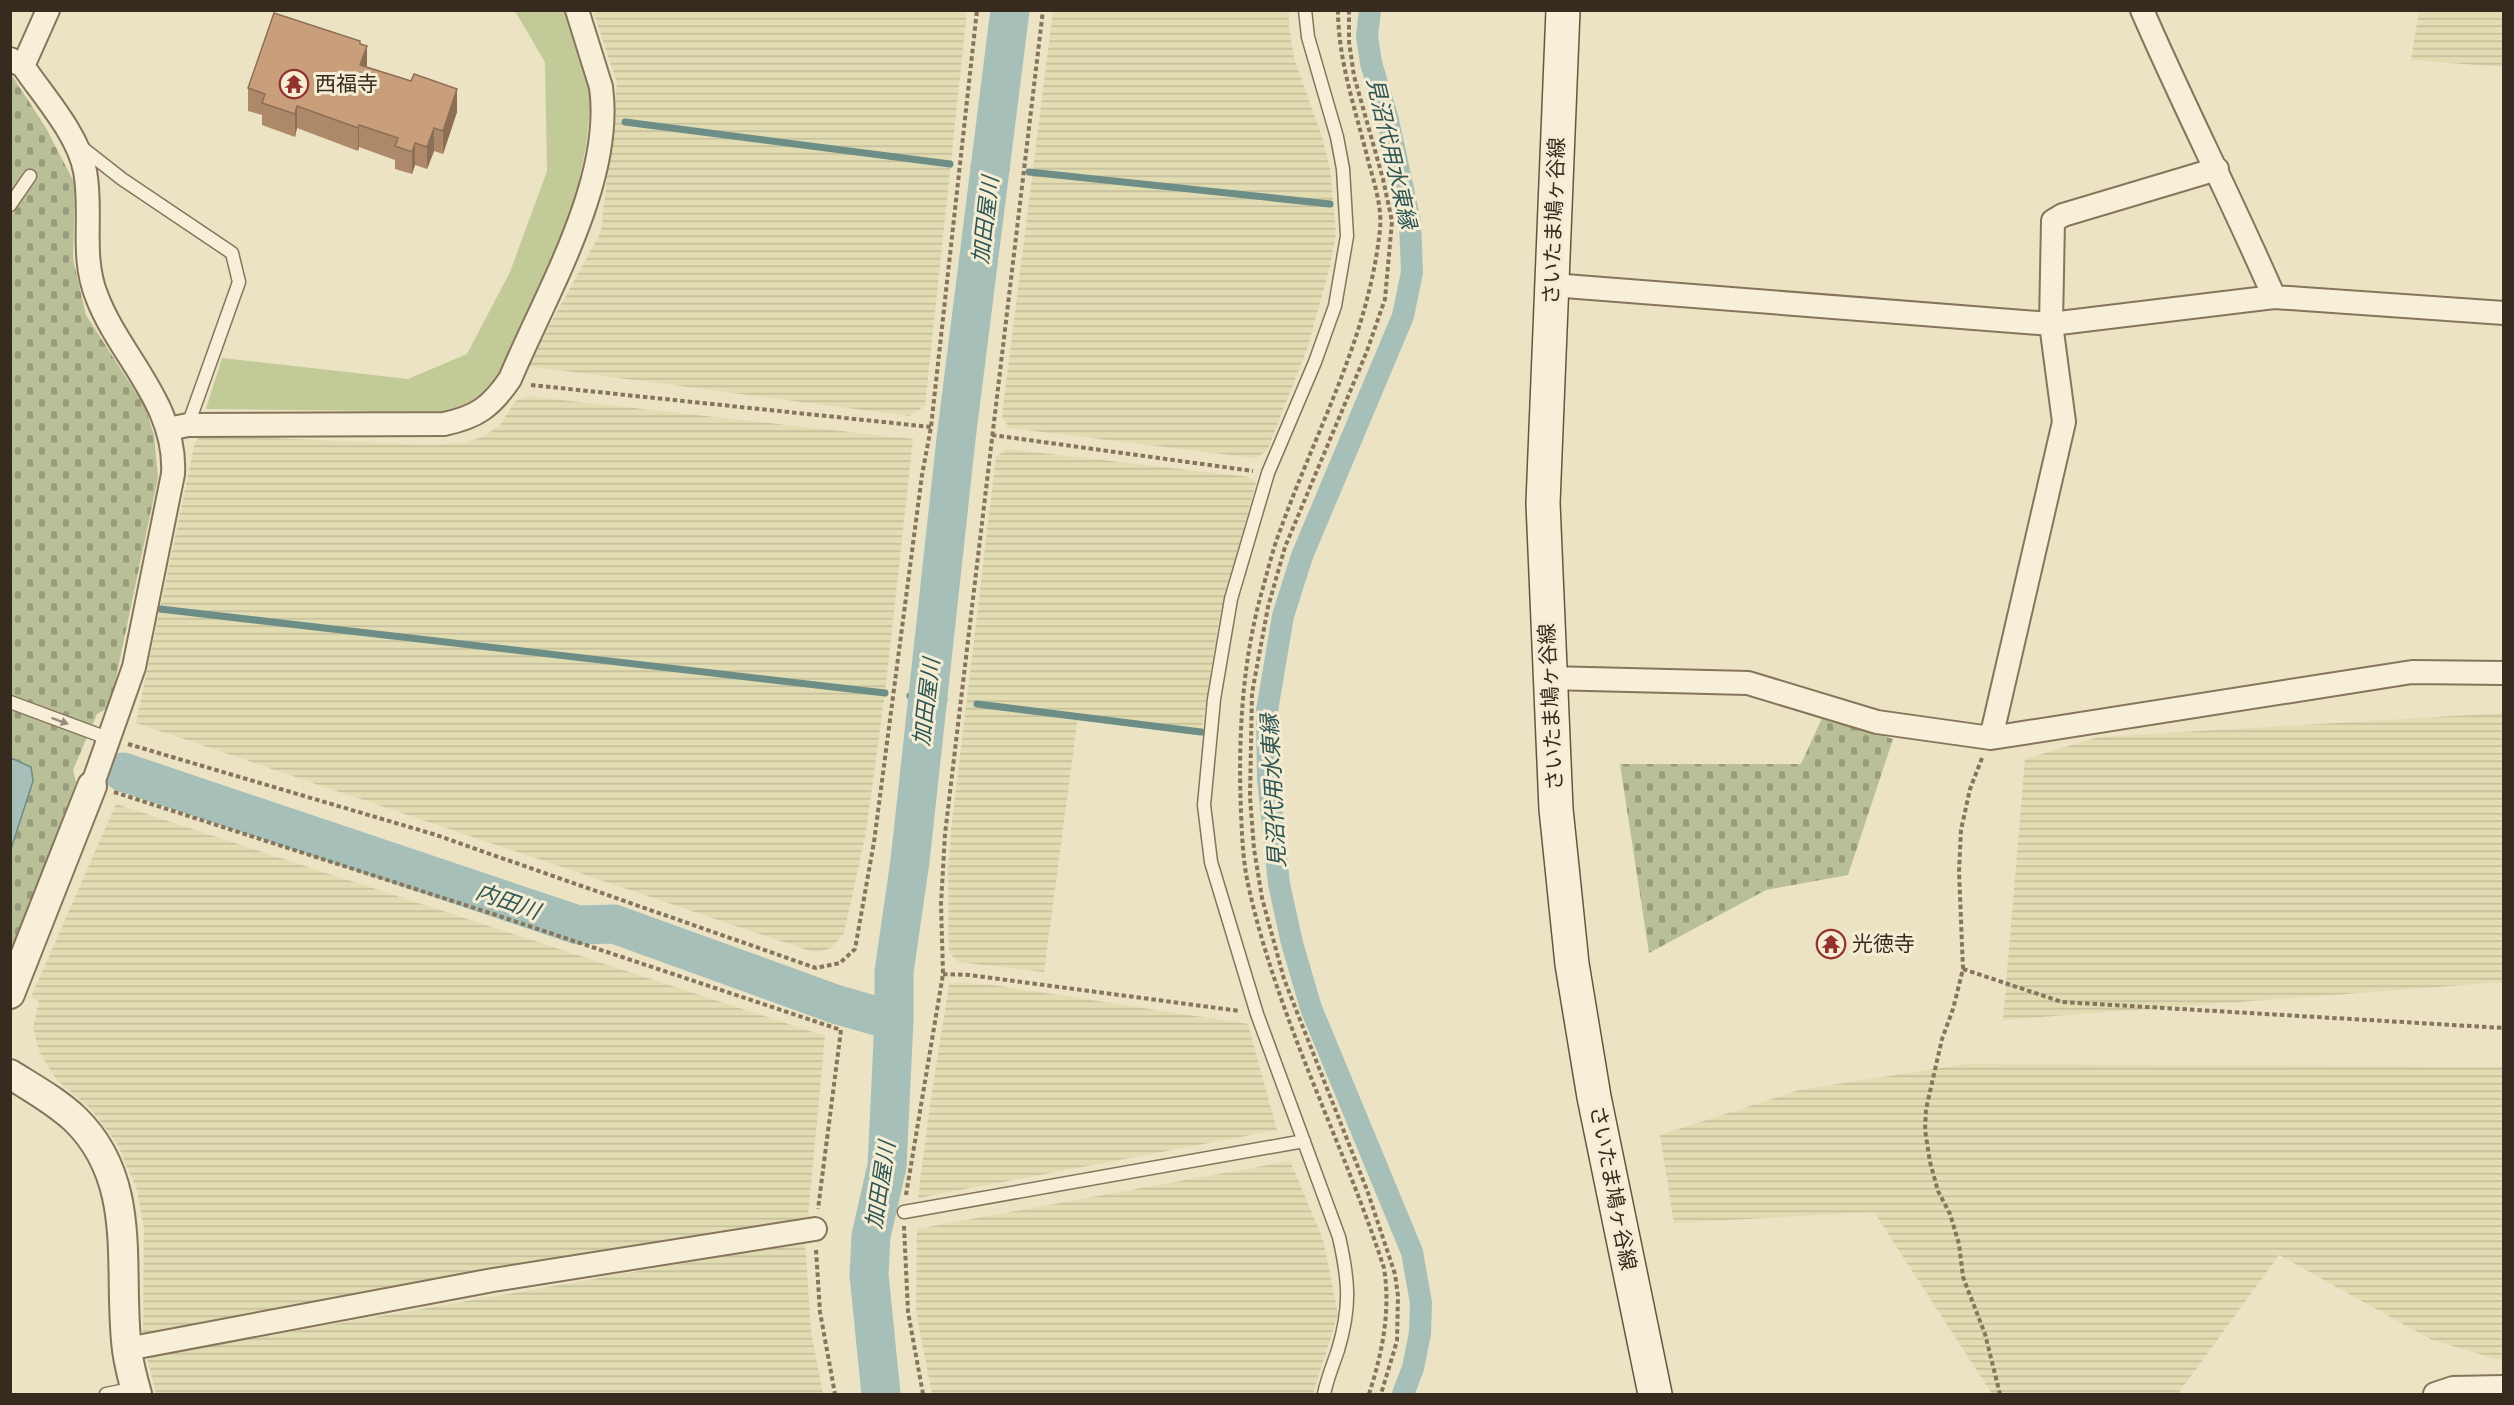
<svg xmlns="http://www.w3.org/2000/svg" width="2514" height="1405" font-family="Bitter,'Noto Sans JP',serif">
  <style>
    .farmland { fill: url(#farmland-rules) }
    .green { fill: #c2ca98 }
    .cemetery { fill: url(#cemetery-stones) }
    .water { fill: #a6c0b9; stroke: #6d8d87; stroke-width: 1.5 }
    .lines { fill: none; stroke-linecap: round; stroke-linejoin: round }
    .stream { stroke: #6d8d87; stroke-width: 7 }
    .canal { stroke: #a6c0b9; stroke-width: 22 }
    .river { stroke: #a6c0b9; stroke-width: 39 }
    .service-casing { stroke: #86745b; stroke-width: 15 }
    .minor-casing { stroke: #86745b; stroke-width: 26 }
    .tertiary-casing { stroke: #86745b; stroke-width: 32 }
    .secondary-casing { stroke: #68553e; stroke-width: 36 }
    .path { stroke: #86745b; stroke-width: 4; stroke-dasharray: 4.5 3; stroke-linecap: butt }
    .service { stroke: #f7efd7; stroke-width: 12 }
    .minor { stroke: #f7efd7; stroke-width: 22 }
    .tertiary { stroke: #f7efd7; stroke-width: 28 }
    .secondary { stroke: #f7efd7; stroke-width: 33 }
    .wall { fill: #ad896a }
    .shaded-wall { fill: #8d6f56 }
    .building { fill: #c99f7b; stroke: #8d6f56; stroke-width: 1.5 }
    .oneway { fill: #978d7b }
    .labels { text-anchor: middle; stroke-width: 6; stroke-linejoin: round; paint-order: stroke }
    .poi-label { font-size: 21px; fill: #372b1f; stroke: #f4ecd3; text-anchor: start }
    .street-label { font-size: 21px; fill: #372b1f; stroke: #f4ecd3 }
    .water-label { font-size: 22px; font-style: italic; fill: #2e5655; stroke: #f4ecd3 }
  </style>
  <defs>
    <pattern id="farmland-rules" width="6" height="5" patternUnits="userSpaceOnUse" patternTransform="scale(1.5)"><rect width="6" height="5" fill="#e2dcb2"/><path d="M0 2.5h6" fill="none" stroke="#c2bd99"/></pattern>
    <pattern id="cemetery-stones" width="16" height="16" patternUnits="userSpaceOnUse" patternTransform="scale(1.5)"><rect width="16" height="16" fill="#b9bf97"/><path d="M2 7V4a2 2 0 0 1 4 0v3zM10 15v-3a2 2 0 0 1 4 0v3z" fill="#979b7b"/></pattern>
  </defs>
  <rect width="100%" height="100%" fill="#ece2c4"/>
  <path class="farmland" d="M1053 10 1289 11V26L1294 58 1321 134 1330 168 1336 233 1330 266 1308 346 1267 451 1255 458 1009 428 1002 416Z
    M593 11H967L925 406 909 416 527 366 601 232 617 83Z
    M2419 11H2503V67L2411 60Z
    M526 396 913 439 885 693 866 832 844 933 831 948 816 953 136 723 195 442 201 435 428 445 466 443 484 436 499 426 516 401Z
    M1007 449 1249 477 1256 483 1220 614 1201 732 1078 716 1044 972 958 962 949 952 948 870 951 831 996 457Z
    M2503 713V982L2003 1020 2025 759 2099 737Z
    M116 804 825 1036 808 1217 143 1333 144 1228 137 1190 117 1143 89 1107 56 1079 40 1053 33 1029 39 1001 31 997Z
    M958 982 1000 986 1248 1024 1277 1130 918 1198 930 1104 949 985Z
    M1966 1064 2503 1067V1361L2432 1340 2279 1255 2178 1394H1992L1874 1212 1674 1223 1660 1135 1799 1090Z
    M1290 1161 1323 1239 1338 1314 1313 1394H932L916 1311 917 1229Z
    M805 1242 811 1331 823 1394H156L147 1357Z"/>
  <path class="green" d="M515 11H567L592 92 586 146 573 211 533 311 505 363 484 398 458 412 206 409 222 358 408 379 467 354 510 272 547 171 545 62Z"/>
  <path class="cemetery" d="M11 74 46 128 75 184 73 259 86 315 145 407 154 435 158 477 110 707 97 714 73 770 76 782 11 955Z
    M1823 716 1893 739 1848 875 1766 890 1649 953 1620 764H1801Z"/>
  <path class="water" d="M11 758 31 767 33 781 11 849Z"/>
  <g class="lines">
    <path class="stream" d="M625 122 950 164
      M974 166 1006 170
      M1029 172 1330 204
      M160 609 885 693
      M910 696 944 700
      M977 704 1201 732"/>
    <path class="canal" d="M1370 10 1367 36 1371 63 1388 120 1410 222 1412 272 1403 316 1302 556 1283 616 1267 711 1268 779 1279 884 1292 943 1311 1008 1412 1252 1421 1303 1420 1333 1413 1368 1403 1394"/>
    <path class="river" d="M123 772 578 925 614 924 835 1004 894 1021
      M881 1394 869 1275 871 1236 887 1166 894 1021V972L910 861 956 439 1010 10"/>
    <g class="service-casing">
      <path id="service" d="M1305 10 1308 37 1337 137 1343 169 1347 236 1335 306 1315 362 1268 473 1231 599 1214 699 1204 805 1211 862 1257 1014 1339 1237C1349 1281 1351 1307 1338 1350 1333 1365 1327 1379 1324 1394
        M80 146 122 179 232 253 239 282 188 425
        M10 205 30 176
        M10 702 110 739
        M904 1212 1304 1141
        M106 1394 136 1388"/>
    </g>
    <g class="minor-casing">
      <path id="minor" d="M2142 10C2184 107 2232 200 2274 297
        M10 59 23 66C44 97 78 134 85 171 93 212 80 256 97 297 120 357 177 404 173 474L134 667 92 786
        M23 66 48 10
        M1552 285 2051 324 2274 297 2504 313
        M168 429 188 425 444 424C477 417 491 407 510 379 546 293 614 181 601 87L577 10
        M1549 678 1748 683 1877 722 1991 738 2412 672 2504 673
        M1991 738 2064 422 2051 324 2053 221 2063 215 2217 169
        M127 1349 493 1280 815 1229
        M2435 1394 2453 1388 2504 1387"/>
    </g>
    <g class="tertiary-casing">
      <path id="tertiary" d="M10 994 92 786
        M10 1074C32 1088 56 1101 75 1119 140 1182 117 1270 127 1350 129 1365 133 1380 137 1394"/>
    </g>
    <g class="secondary-casing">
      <path id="secondary" d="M1563 10 1543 503 1556 809 1572 964 1594 1097 1655 1394"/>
    </g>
    <path class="path" d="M1338 10C1338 62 1357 114 1369 164 1375 185 1382 208 1380 229 1369 336 1317 428 1281 528 1273 548 1268 570 1262 591 1242 662 1238 738 1241 812 1242 837 1243 861 1248 884 1277 1018 1342 1139 1384 1268 1391 1311 1382 1354 1369 1394
      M1349 10V42L1354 76 1383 179 1392 221 1385 299 1367 351 1285 547 1268 607 1252 693 1250 797 1254 849 1262 898 1284 979 1367 1190 1395 1274 1398 1296 1397 1341 1381 1394
      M531 385 931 427
      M992 435 1253 471
      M128 744 433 834 816 968 840 963 855 949 874 842 922 475 931 427 977 10
      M1982 758 1970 789 1961 830 1959 871 1963 969 1953 1009 1942 1039 1926 1109 1925 1130 1930 1162 1938 1191 1950 1214 1959 1244 1963 1277 1985 1334 2000 1394
      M114 792 493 914 841 1030 818 1209
      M1963 969 2062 1002 2504 1028
      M943 974 969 975 1240 1011
      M906 1195 943 974 941 904 945 834 1043 10
      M904 1226 908 1312 923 1394
      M816 1250 820 1312 835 1394"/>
    <use href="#service" class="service"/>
    <use href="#minor" class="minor"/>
    <use href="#tertiary" class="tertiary"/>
    <use href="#secondary" class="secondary"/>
  </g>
  <path class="wall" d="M360 44 367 67 457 112 443 154 434 151 427 169 415 165 412 174 395 169V160L359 147 358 151 297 128 295 137 262 125V115L248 111V88Z"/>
  <path class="shaded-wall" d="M367 46V69L360 65Z
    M457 89V112L443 154V131Z
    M297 106V128L295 137V114Z
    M359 125V147L358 151V128Z
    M434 128V151L427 169V147Z
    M415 143V165L412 174V152Z"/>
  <path class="building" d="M274 13 360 41V44L367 46 360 65 411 81 414 74 457 89 443 131 434 128 427 147 415 143 412 152 395 146 398 138 359 125 358 128 297 106 295 114 262 103 265 94 248 88Z"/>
  <defs><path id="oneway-solid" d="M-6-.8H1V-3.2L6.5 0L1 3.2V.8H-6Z" transform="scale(1.5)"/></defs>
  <use class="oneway" href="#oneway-solid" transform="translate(60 721) rotate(20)"/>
  <defs>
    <g id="temple-ring" transform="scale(1.5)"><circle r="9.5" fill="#f4ecd3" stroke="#93312d" stroke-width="1.5"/><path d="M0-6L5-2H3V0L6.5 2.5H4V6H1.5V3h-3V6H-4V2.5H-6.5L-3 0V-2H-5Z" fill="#93312d"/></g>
  </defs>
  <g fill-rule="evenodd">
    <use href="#temple-ring" x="294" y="84"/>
    <use href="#temple-ring" x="1831" y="944"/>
  </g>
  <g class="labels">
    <g class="poi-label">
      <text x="315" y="91">西福寺</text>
      <text x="1852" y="951">光徳寺</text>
    </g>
    <g class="street-label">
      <text transform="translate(1554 221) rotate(-88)" y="7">さいたま鳩ヶ谷線</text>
      <text transform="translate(1551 707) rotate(-93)" y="7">さいたま鳩ヶ谷線</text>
      <text transform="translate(1613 1188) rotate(79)" y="7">さいたま鳩ヶ谷線</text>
    </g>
    <g class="water-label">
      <text transform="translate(1392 153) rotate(77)" y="8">見沼代用水東縁</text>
      <text transform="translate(985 220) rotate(-83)" y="8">加田屋川</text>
      <text transform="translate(926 702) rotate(-83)" y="8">加田屋川</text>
      <text transform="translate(1273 791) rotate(-93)" y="8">見沼代用水東縁</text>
      <text transform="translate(508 901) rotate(19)" y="8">内田川</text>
      <text transform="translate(880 1185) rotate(-81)" y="8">加田屋川</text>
    </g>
  </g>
  <rect width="2514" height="1405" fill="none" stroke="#372b1f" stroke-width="24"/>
</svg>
